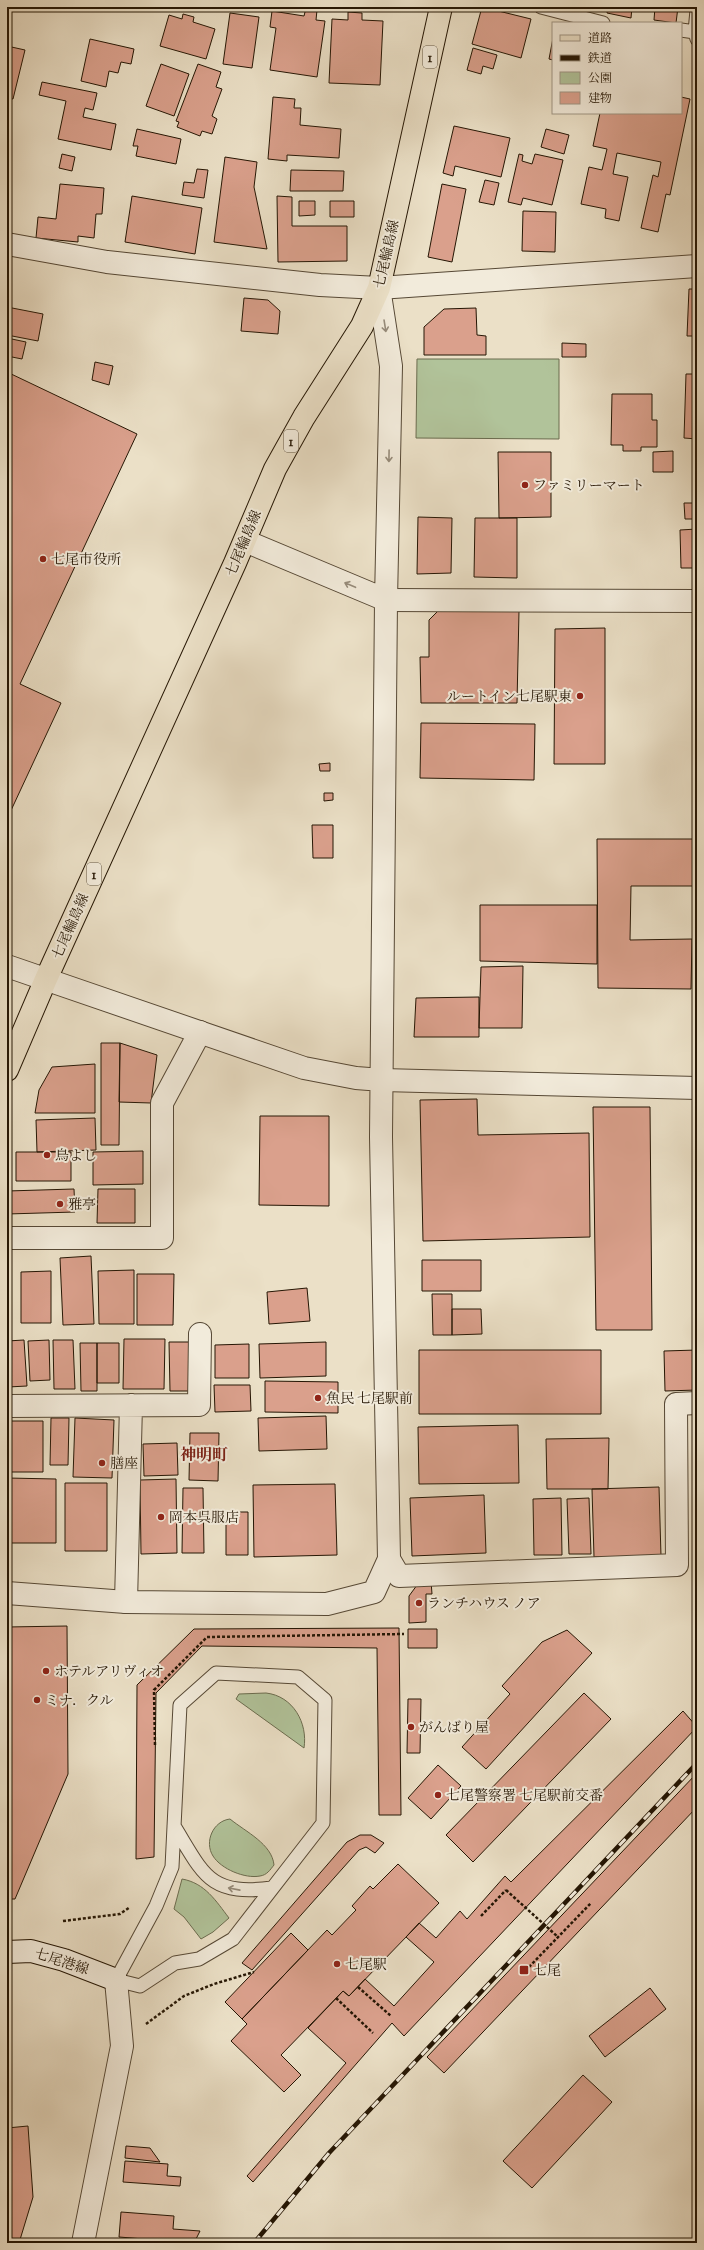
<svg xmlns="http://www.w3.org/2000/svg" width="704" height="2250" font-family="'Sorts Mill Goudy','Noto Serif JP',serif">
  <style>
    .green { fill: #b1c39a; stroke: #6b6c4f }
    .building { fill: #daa08c; stroke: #251604 }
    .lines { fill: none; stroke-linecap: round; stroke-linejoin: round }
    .service-casing { stroke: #564835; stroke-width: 15 }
    .minor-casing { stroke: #564835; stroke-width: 24 }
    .tertiary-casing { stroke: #564835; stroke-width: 24 }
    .secondary-casing { stroke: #251604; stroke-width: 24 }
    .primary-casing { stroke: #251604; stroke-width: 24 }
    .path { stroke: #251604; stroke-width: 2.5; stroke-dasharray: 3 2; stroke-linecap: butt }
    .service { stroke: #f2ebdb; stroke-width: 13 }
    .minor { stroke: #f2ebdb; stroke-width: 22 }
    .tertiary { stroke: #f2ebdb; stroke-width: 22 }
    .secondary { stroke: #f2ebdb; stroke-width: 22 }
    .primary { stroke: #ebe0c7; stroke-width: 22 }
    .rail-casing { stroke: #251604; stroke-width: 4.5 }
    .rail { stroke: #f2ebdb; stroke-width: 3; stroke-dasharray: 9; stroke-linecap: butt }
    .path-bridge { stroke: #251604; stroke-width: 2.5; stroke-dasharray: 3 2; stroke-linecap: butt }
    .oneway { stroke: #968b7a }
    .poi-dot { fill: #8f2418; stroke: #f2ebdb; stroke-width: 1.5 }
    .labels { text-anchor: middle; stroke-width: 4; stroke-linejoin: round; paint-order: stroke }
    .shield { fill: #f2ebdb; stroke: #625644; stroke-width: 1 }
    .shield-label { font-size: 13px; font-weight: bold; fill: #251604 }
    .street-label { font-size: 14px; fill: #251604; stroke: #f2ebdb }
    .poi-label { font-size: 14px; fill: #251604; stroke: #f2ebdb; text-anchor: start }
    .quarter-label { font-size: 16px; font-weight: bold; fill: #7a1f14; stroke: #f2ebdb }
  </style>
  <rect width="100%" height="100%" fill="#ebe0c7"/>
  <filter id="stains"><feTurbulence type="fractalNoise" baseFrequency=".005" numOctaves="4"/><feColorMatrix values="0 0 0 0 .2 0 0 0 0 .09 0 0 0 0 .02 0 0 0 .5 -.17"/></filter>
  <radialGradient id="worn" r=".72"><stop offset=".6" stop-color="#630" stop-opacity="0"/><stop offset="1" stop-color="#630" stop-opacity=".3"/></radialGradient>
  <path class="green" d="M417 359H559V439L416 438Z
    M266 1693C293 1696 308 1723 304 1748L236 1699 239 1694Z
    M230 1819C246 1832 272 1844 274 1865 270 1870 267 1875 260 1876 245 1879 221 1869 213 1856 204 1842 213 1821 230 1819Z
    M182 1879C205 1883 216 1901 229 1918L213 1932 201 1939 184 1917 174 1909Z"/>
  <path class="building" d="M482 7 531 19 521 58 472 44Z
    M608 7H632L631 18 607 13Z
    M655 7H678L676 23 654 20Z
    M306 8 317 10 316 20 325 21 317 77 270 70 276 28 270 27 272 11 304 16Z
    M348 12 362 13V20L383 21 380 85 329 83 332 19 348 20Z
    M230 13 259 17 252 68 223 64Z
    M183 14 194 17 193 22 215 29 206 59 160 46 169 15 182 19Z
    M553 38V60L549 59Z
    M90 39 134 49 131 64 121 62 118 73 109 71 106 87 81 81Z
    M7 46 25 50 13 99 7 98Z
    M473 48 497 55 493 69 483 66 481 74 467 70Z
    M161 64 189 74 174 116 146 106Z
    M198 64 221 72 216 87 222 89 212 116 217 119 212 134 202 131 200 136 177 127 179 122 176 121Z
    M42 82 97 93 93 110 85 108 83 117 116 124 111 150 58 139 66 101 39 95Z
    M273 97 295 99 294 108H301L300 125 341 129 339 158 287 155V161L268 159Z
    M681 97 690 99 670 195 666 194 658 232 641 228 653 175 658 177 661 162 617 153 613 174 628 177 619 221 605 218 606 209 581 204 589 167 602 170 607 149 593 146 600 113H681Z
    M454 126 510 138 501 177 455 166 453 176 443 173Z
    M137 129 181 139 176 164 136 156 138 146H133Z
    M546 129 569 135 564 154 541 147Z
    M62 154 75 157 72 171 59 168Z
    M519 154 523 155 522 161 532 164 535 154 563 160 552 205 523 198 521 205 508 202Z
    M225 157 257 162 254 187 267 249 214 242Z
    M197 169 208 170 204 198 182 195 184 182 194 183Z
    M291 170 344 171 343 191H290Z
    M485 180 499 183 494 205 479 202Z
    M60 184 104 188 102 214H96L94 238 78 236V242L36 238 38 217 56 219Z
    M442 184 466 189 452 262 428 257Z
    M132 196 202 208 195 254 125 242Z
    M277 196 292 197V226H347V261L278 262Z
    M299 201H315V215L299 216Z
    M330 201H354V217H330Z
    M523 211 556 212 555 252 522 251Z
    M689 289H697V336H687Z
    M244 298 268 300 280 311 278 334 241 331Z
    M7 307 43 314 38 341 7 335Z
    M476 308 477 335 486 336V355H424V327L444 309Z
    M7 338 26 342 22 359 7 356Z
    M562 343 586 344V357H562Z
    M95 362 113 366 109 385 92 380Z
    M7 372 137 434 20 684 61 703 7 819Z
    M686 374H697V439L684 438Z
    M612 394H652V420H657V447H641V451H623V445H611Z
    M673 451V472H653V452Z
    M498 452H551V517L499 518Z
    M684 503H697V519H685Z
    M418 517 452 518 451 573 417 574Z
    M475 518H517V578L474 577Z
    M697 529V568H681L680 530Z
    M440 609 519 611 517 703H421L420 657H429V620Z
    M605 628V764H554L555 629Z
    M421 723 535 724 534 780 420 778Z
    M330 763V771H320L319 764Z
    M324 793H333V800L324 801Z
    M312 825H333V858H313Z
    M597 839H697V886H631L630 940 692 939 691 989 598 988Z
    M480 905H597V964L480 961Z
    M523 966 522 1028H479L481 967Z
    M479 997V1037H414L416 998Z
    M101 1043H120L119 1145H101Z
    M120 1043 157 1055 151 1103 119 1102Z
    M95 1064V1113H35L39 1090 52 1067Z
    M477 1099 478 1135 589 1133 590 1237 423 1241 420 1100Z
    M593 1107H650L652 1330H596Z
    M260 1116H329V1206L259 1205Z
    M95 1118 96 1150 37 1152 36 1120Z
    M143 1151V1184L93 1185V1152Z
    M16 1152H71V1181H16Z
    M74 1189 75 1212 7 1214V1191Z
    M98 1189H135V1223H97Z
    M91 1256 94 1324 63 1325 60 1258Z
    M422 1260H481V1291H422Z
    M134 1270V1324H99L98 1271Z
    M51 1271V1323H21V1272Z
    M137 1274H174L173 1325H137Z
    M307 1288 310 1321 269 1324 267 1292Z
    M432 1294H452V1335H433Z
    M452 1309H481L482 1334 452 1335Z
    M124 1339H165L164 1389H123Z
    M24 1340 27 1386 8 1387 7 1341Z
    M49 1340 50 1380 30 1381 28 1341Z
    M53 1340H73L75 1389H54Z
    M169 1342H189V1391H170Z
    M326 1342V1376L260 1378 259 1344Z
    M80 1343H97V1391H81Z
    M97 1343H119V1383H97Z
    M249 1344V1378H215V1345Z
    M419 1350H601V1414H419Z
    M697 1350V1390L665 1391 664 1351Z
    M265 1381 338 1382V1413L265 1412Z
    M214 1385H250L251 1411 215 1412Z
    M326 1416 327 1449 259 1451 258 1418Z
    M51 1418H69L68 1465H50Z
    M75 1418 114 1420 112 1478 73 1477Z
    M7 1421H43V1472H7Z
    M518 1425 519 1483 419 1484 418 1427Z
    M190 1433H219L218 1481 189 1480Z
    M609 1438 608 1489H547L546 1439Z
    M177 1443 178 1475 144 1476 143 1444Z
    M7 1478 56 1479V1543H7Z
    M176 1479 177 1553 141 1554 140 1480Z
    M65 1483H107V1551H65Z
    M335 1484 337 1555 254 1557 253 1485Z
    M659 1487 661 1556 594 1557 592 1489Z
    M183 1488H203L204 1553H182Z
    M484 1495 486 1553 412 1556 410 1498Z
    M561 1498 562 1555H534L533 1499Z
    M589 1498 591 1554H569L567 1499Z
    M226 1512H248V1555H226Z
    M420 1581H431L432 1594H426V1622L409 1623V1596Z
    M67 1626 68 1774 15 1899H7V1627Z
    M399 1628 401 1815H379L377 1648 202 1646 156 1693 154 1857 136 1859 137 1685 194 1629Z
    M408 1629H437V1648H408Z
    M567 1630 592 1653 486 1769 462 1747 510 1694 502 1686 542 1642Z
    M584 1693 611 1719 473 1862 446 1835Z
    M408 1699H421L420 1753H407Z
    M683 1711 697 1727 404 2036 392 2023 253 2182 247 2176 346 2063 308 2028 343 1991 349 1996 365 1979 394 2006 434 1962 406 1937 419 1923 436 1938 460 1911 467 1919 505 1876 511 1882Z
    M438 1765 461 1786 431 1819 408 1798Z
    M697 1773V1807L444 2073 427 2057Z
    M360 1835H371L384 1843 375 1853 366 1847 359 1850 252 1970 242 1963 347 1842Z
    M398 1864 439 1903 349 1996 343 1991 281 2055 301 2075 284 2092 231 2041 247 2024 242 2019 327 1930 332 1935 356 1910 352 1906 370 1886 373 1889Z
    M291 1933 308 1950 242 2019 225 2002Z
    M650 1988 666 2009 605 2057 589 2036Z
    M583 2075 612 2102 532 2188 503 2161Z
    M28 2126 33 2197 19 2243H7V2128Z
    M126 2146 150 2148 160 2162 125 2158Z
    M125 2161 168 2164 167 2176 181 2177 180 2186 123 2182Z
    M121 2212 174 2216 173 2229 200 2231 194 2243 119 2237Z
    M119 2239 156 2242V2243H118Z"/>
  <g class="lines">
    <g class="service-casing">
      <path id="service" d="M541 7 603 23
        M681 30 695 32 697 39
        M695 32 697 10
        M216 1673 298 1677 325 1700 323 1823 233 1939 199 1959 175 1963 140 1986 116 1980 156 1906 172 1867 180 1705Z
        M174 1826C204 1875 209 1896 272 1888"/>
    </g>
    <g class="minor-casing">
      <path id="minor" d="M7 244 107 262 320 285 379 288 697 266
        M386 600 697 601
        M382 1080 697 1088
        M7 1238H162V1103L200 1032
        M7 1406 199 1405 200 1334
        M389 1559 399 1576 677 1565 676 1404 697 1403
        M126 1602 131 1405"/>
    </g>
    <g class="tertiary-casing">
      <path id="tertiary" d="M245 541 386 600
        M7 966 304 1068 356 1078 382 1080
        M7 1593 126 1602 327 1604 374 1592 389 1559 381 1137 386 600 391 366 379 288
        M83 2243 122 2046 116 1980"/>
    </g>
    <g class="secondary-casing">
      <path id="secondary" d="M7 1952 31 1951 64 1960 116 1980"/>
    </g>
    <g class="primary-casing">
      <path id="primary" d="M7 1070 46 979 235 563 275 469 304 417 362 326 379 288 441 7"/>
    </g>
    <path class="path" d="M155 1745 154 1690 207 1637 404 1634
      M481 1916 506 1890
      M63 1921 120 1914 130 1907
      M529 1967 591 1903
      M358 1987 391 2016
      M336 1998 373 2033
      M146 2024 184 1996 214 1984 254 1972"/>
    <use href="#service" class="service"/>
    <use href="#minor" class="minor"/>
    <use href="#tertiary" class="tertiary"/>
    <use href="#secondary" class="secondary"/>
    <use href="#primary" class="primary"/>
    <g class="rail-casing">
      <path id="rail" d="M254 2243 329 2153 697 1763"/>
    </g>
    <use href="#rail" class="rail"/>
    <path class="path-bridge" d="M506 1890 558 1937"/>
  </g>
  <defs><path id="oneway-shaft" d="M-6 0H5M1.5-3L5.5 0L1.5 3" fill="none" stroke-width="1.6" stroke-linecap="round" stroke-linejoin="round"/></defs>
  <g class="oneway">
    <use href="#oneway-shaft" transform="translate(385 326) rotate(81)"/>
    <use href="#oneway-shaft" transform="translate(389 456) rotate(91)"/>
    <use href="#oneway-shaft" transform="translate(350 585) rotate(-157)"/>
    <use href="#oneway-shaft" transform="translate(234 1889) rotate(-169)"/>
  </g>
  <g class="poi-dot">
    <circle cx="525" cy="485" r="4"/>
    <circle cx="43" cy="559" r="4"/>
    <circle cx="580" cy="696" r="4"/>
    <circle cx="47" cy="1155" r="4"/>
    <circle cx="60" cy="1204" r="4"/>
    <circle cx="318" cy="1398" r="4"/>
    <circle cx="102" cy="1463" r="4"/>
    <circle cx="161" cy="1517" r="4"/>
    <circle cx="419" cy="1603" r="4"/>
    <circle cx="46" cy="1671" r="4"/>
    <circle cx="37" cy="1700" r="4"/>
    <circle cx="411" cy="1727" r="4"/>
    <circle cx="438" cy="1795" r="4"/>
    <circle cx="337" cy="1964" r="4"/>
    <rect x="519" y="1965" width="10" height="10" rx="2"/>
  </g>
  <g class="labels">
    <g class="shield">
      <rect x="423" y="46" width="14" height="22" rx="3"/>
      <rect x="284" y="430" width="14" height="22" rx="3"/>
      <rect x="87" y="863" width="14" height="22" rx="3"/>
    </g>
    <g class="shield-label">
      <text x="430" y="62">1</text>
      <text x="291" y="446">1</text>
      <text x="94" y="879">1</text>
    </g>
    <g class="street-label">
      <text transform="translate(386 254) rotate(-77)" y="5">七尾輪島線</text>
      <text transform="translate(243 543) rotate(-67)" y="5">七尾輪島線</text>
      <text transform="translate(70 926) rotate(-66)" y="5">七尾輪島線</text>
      <text transform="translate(62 1961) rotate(18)" y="5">七尾港線</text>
    </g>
    <g class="poi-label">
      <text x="533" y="490">ファミリーマート</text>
      <text x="51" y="564">七尾市役所</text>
      <text x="572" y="701" text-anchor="end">ルートイン七尾駅東</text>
      <text x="55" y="1160">鳥よし</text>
      <text x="68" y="1209">雅亭</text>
      <text x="326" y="1403">魚民 七尾駅前</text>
      <text x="110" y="1468">膳座</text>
      <text x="169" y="1522">岡本呉服店</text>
      <text x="427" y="1608">ランチハウス ノア</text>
      <text x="54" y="1676">ホテルアリヴィオ</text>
      <text x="45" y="1705">ミナ．クル</text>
      <text x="419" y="1732">がんばり屋</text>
      <text x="446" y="1800">七尾警察署 七尾駅前交番</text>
      <text x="345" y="1969">七尾駅</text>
      <text x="533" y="1975">七尾</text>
    </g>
    <g class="quarter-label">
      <text x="204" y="1460">神明町</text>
    </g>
  </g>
  <rect width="704" height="2250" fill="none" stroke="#ebe0c7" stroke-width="24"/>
  <rect x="8" y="8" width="688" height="2234" fill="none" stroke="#251604" stroke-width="2"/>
  <rect x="12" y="12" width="680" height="2226" fill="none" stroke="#251604"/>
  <rect x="552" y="22" width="130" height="92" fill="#f2ebdb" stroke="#a09685"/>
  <rect x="560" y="35" width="20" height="6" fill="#ebe0c7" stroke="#a09685"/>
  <text x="588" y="42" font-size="12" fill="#251604">道路</text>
  <rect x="560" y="55" width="20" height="6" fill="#251604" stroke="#a09685"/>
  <text x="588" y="62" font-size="12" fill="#251604">鉄道</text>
  <rect x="560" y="72" width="20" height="12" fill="#b1c39a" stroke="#a09685"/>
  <text x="588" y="82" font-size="12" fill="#251604">公園</text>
  <rect x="560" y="92" width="20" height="12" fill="#daa08c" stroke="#a09685"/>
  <text x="588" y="102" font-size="12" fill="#251604">建物</text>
  <rect width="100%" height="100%" filter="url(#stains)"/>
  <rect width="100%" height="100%" fill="url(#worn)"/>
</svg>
